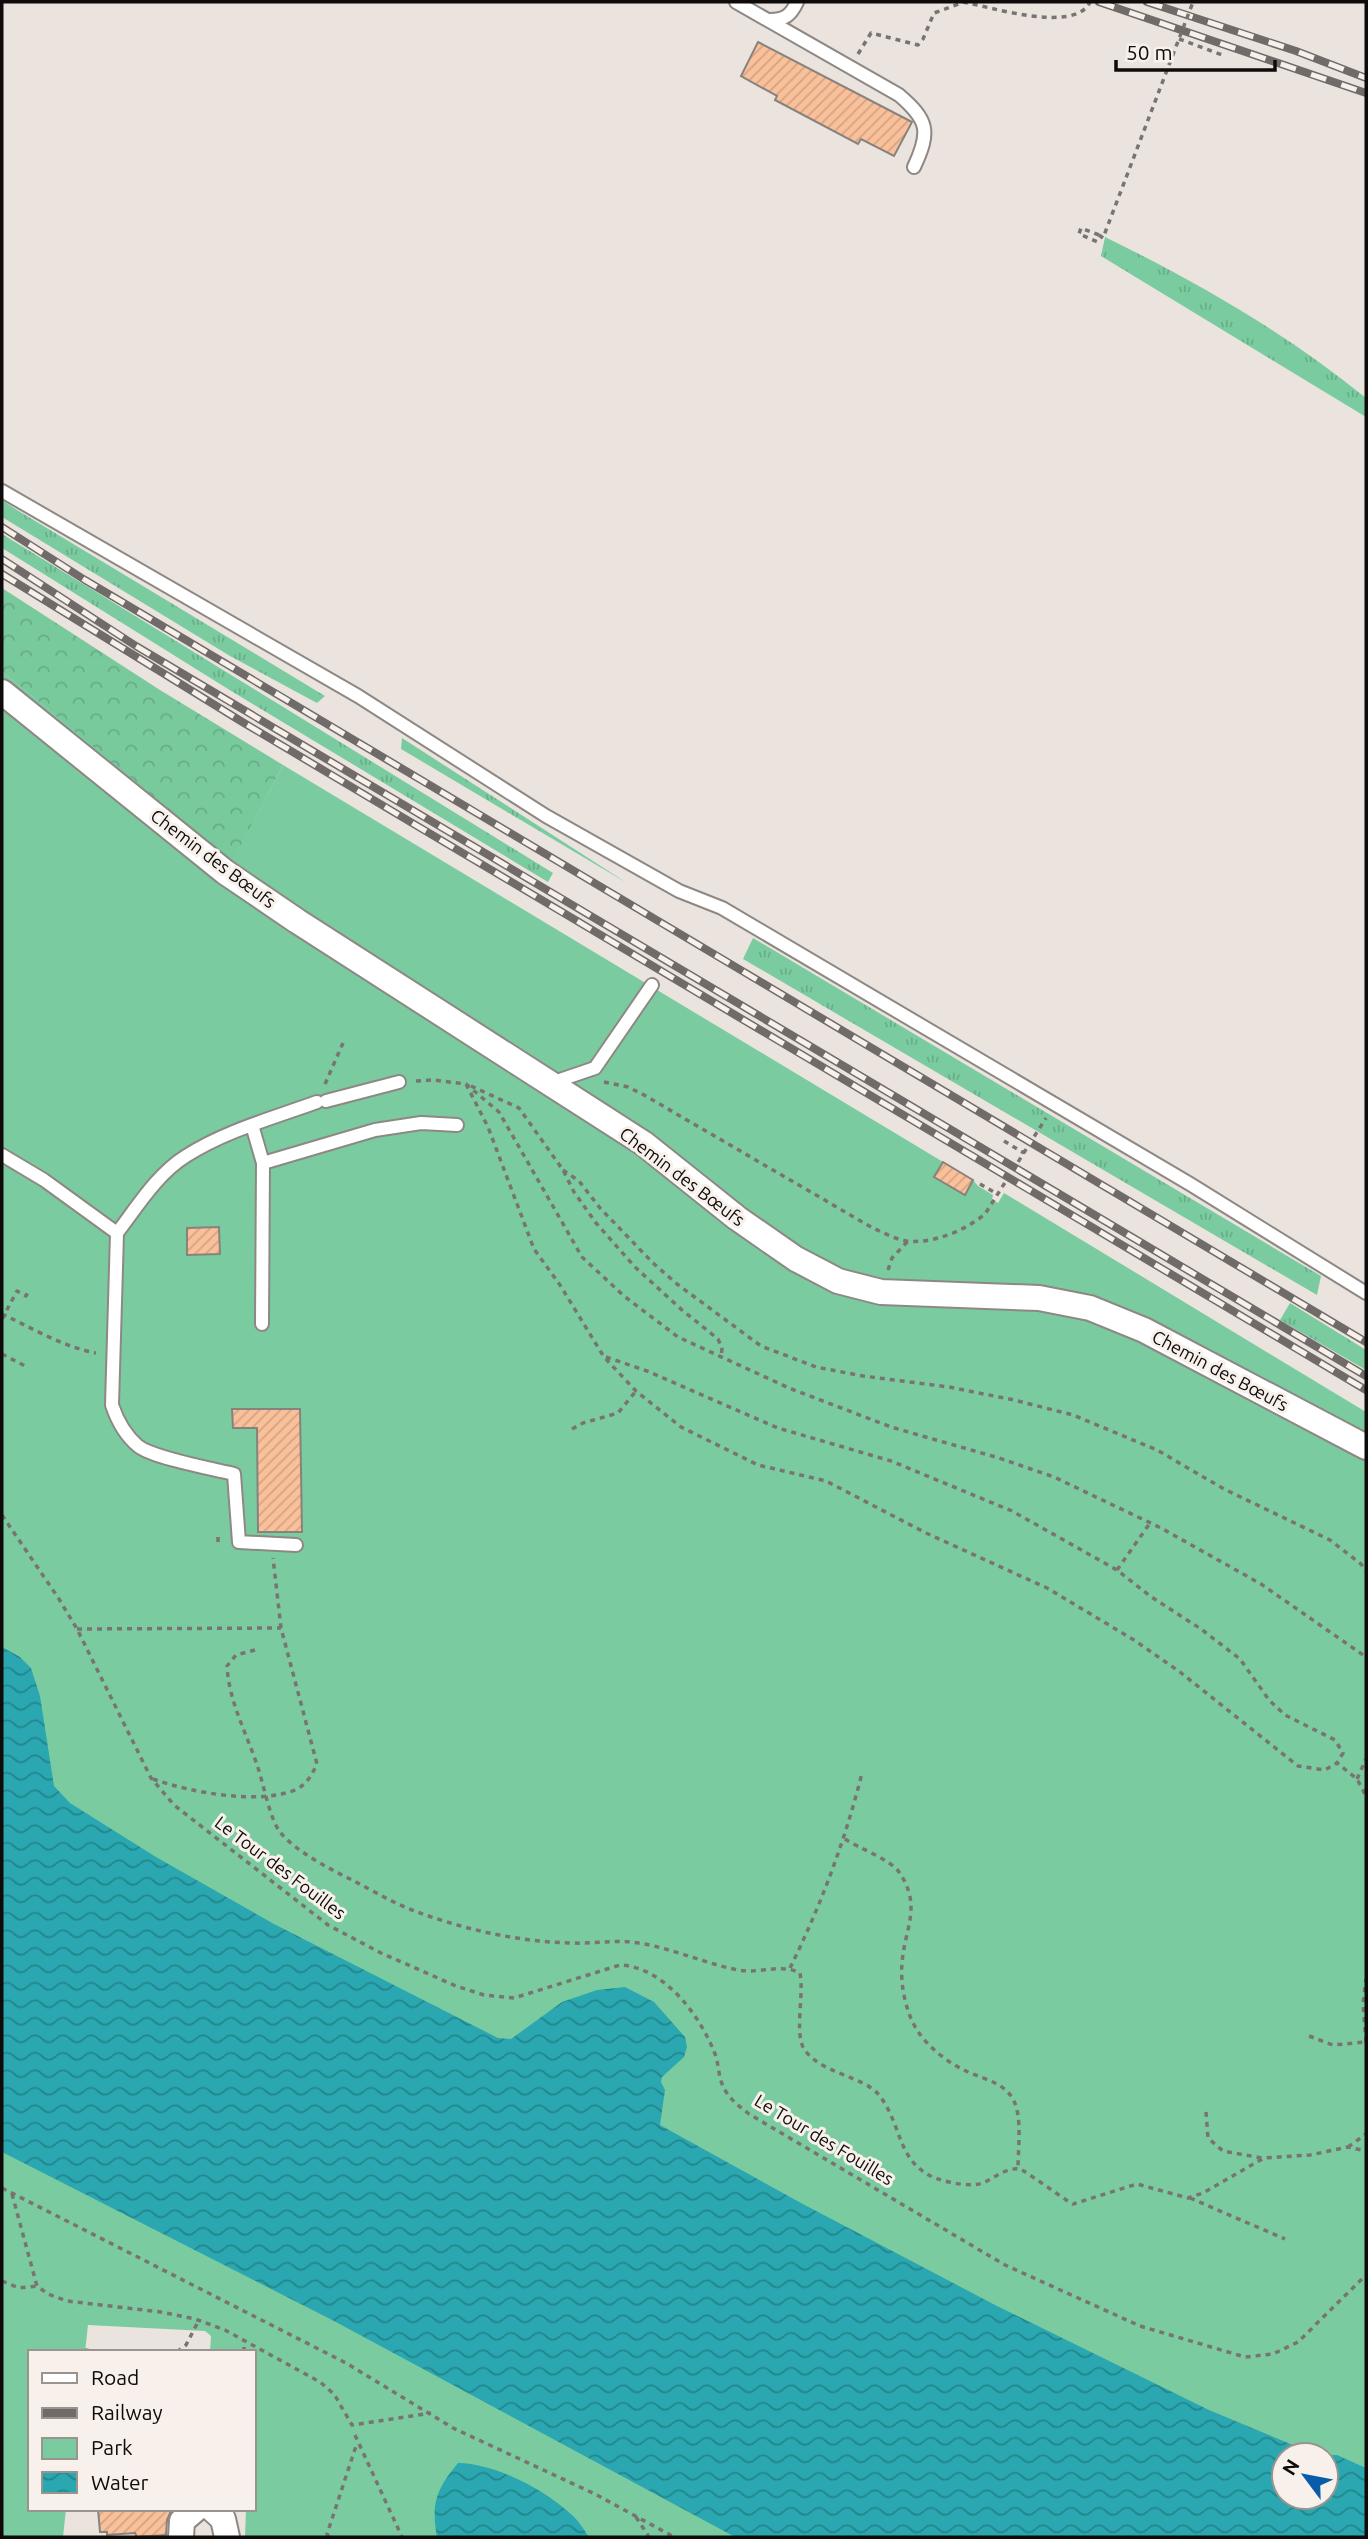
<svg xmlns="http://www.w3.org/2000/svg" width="1368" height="2539" font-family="Ubuntu,sans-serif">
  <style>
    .grass { fill: url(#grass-tufts) }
    .forest { fill: url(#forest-crowns) }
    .park { fill: #7acca0; fill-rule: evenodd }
    .water { fill: url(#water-waves) }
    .building { fill: url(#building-hatch); stroke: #88827d; stroke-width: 2 }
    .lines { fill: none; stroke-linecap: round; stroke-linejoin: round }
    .service-casing { stroke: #8e8884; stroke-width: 16 }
    .minor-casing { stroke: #8e8884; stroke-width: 28 }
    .path { stroke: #797471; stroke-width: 3.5; stroke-dasharray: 5 5; stroke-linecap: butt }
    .service { stroke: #fff; stroke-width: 12 }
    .minor { stroke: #fff; stroke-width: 24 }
    .rail-casing { stroke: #706b68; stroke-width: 8 }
    .rail { stroke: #f7f0eb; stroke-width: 5; stroke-dasharray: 16; stroke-linecap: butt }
    .path-bridge { stroke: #797471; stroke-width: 3.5; stroke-dasharray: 5 5; stroke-linecap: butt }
    .labels { text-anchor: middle; stroke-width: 6; stroke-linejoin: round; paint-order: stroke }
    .street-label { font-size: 18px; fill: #0e0b0a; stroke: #f7f0eb }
  </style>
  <defs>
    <pattern id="grass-tufts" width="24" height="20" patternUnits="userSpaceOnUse" patternTransform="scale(1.75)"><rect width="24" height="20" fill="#7acca0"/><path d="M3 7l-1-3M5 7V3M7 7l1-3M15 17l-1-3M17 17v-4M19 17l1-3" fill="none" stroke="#68ae88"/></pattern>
    <pattern id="forest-crowns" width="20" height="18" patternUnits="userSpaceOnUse" patternTransform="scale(1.75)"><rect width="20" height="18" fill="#78ca9d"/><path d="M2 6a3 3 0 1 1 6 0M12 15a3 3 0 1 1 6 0" fill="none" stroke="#67ac86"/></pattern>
    <pattern id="water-waves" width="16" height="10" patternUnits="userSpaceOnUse" patternTransform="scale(1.75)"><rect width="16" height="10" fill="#2aa7b0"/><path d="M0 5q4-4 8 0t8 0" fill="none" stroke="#22868d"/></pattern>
    <pattern id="building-hatch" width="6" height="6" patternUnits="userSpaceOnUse" patternTransform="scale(1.75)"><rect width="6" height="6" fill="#f9c09a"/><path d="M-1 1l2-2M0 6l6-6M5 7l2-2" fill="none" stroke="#d4a483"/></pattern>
  </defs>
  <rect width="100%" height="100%" fill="#eae3de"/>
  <path class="grass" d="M1105 237C1197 282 1286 333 1366 398V417L1101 256Z
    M2 500 17 510 325 696 317 703 230 656 2 517Z
    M2 534 553 873 548 882 228 689 2 548Z
    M402 738 627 883 401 749Z
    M753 938 1321 1276 1317 1295 743 959Z
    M1290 1303 1366 1350V1370L1280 1320Z"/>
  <path class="forest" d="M2 588 160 690 283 765 232 863 2 671Z"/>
  <path class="park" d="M2 671 232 862 283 765 973 1180 978 1186 993 1195 992 1199 998 1203 1004 1193 1366 1412V2537H245L246 2509H254V2352H210L211 2336 205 2331 88 2325 85 2352H30V2509H66L63 2537H2ZM1284 2455H1326V2497H1284Z"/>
  <path class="water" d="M2 1647 20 1657 31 1668 40 1696 54 1786 70 1803 156 1857 274 1924 498 2038 511 2039 562 2002 597 1990 625 1987 654 2002 685 2037 687 2047 684 2057 662 2077 661 2082 665 2090 660 2125 801 2203 997 2306 1209 2410 1317 2455H1284V2497H1326V2455H1337L1366 2468V2537H735L334 2321 2 2152Z
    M458 2463C497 2464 543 2489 572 2515 579 2521 584 2530 589 2537H437C431 2503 436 2490 458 2463Z"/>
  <path class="building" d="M758 42 912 122 894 156 861 139 858 144 775 100 777 96 741 76Z
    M943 1162 973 1180 965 1195 934 1177Z
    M219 1227 220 1254 187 1255V1228Z
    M232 1409H300L302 1532H258L257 1428H233Z
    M98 2509H171V2511L167 2520 166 2535 137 2537 135 2533 107 2535V2532H100Z"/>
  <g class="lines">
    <g class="service-casing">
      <path id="service" d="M736 2 899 95C928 120 931 131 914 167
        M770 20C785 20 791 15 797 2
        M2 491 358 696 546 816 679 891 722 908 1190 1184 1366 1293
        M548 1084 595 1068 652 985
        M326 1101 399 1082
        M252 1125 263 1163 262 1324
        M2 1155 44 1180 117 1233 112 1405C117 1420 125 1435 138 1446 153 1458 213 1469 234 1474L239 1542 296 1545
        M263 1163 375 1130 421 1123 457 1125
        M117 1233C137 1207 157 1174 186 1156 225 1131 273 1118 317 1102"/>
    </g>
    <g class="minor-casing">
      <path id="minor" d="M2 692 225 872 297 921 643 1143 737 1218 796 1259 838 1281 881 1292 1039 1298 1090 1308 1144 1330 1366 1447
        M212 2509 223 2519 227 2537
        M181 2537 182 2521 196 2509"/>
    </g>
    <path class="path" d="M963 2C991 7 1075 34 1090 2
      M1179 39 1225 56
      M858 54 871 33 918 45 923 39 934 13 964 2
      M1099 235 1081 228 1079 234 1100 243
      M416 1081 433 1080 466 1084 499 1112 582 1257 624 1296 678 1337 789 1388 891 1427 999 1458 1054 1477 1161 1528 1261 1584 1366 1657
      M604 1082 628 1087 644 1095 871 1227C882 1232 894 1239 907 1241 933 1244 966 1230 985 1214L1046 1118
      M325 1084 343 1043
      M466 1084 488 1127 534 1249 560 1285 604 1357 636 1391 681 1427 758 1465 826 1481 926 1533 1047 1588 1134 1640 1180 1672 1298 1766 1325 1770 1337 1763 1357 1779 1366 1796
      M471 1086 519 1108 563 1170 574 1192 596 1223 635 1267 682 1310 718 1339 722 1348 721 1358
      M1004 1141 1024 1153
      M563 1170 579 1181 600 1208 653 1263 677 1284 761 1346 816 1367 863 1376 949 1387 1014 1400 1073 1415 1157 1450 1224 1489 1330 1540 1361 1564 1366 1571
      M980 1184 999 1195
      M888 1270 892 1258 908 1241
      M2 1314C32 1328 63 1347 96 1353
      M2 1319 17 1291 26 1296 28 1292
      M2 1354 25 1366 24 1369
      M606 1357 647 1371 778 1428 891 1461 1012 1511 1117 1570 1150 1596 1201 1629 1240 1659 1269 1700 1285 1715 1335 1740 1343 1753 1337 1763
      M572 1429 583 1423 618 1413 636 1391
      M2 1515 59 1599 77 1629 151 1778 174 1805 328 1925 381 1953 456 1986 484 1995 514 1998 620 1965C664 1967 700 2015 715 2054 719 2064 718 2076 723 2086 728 2098 739 2106 749 2114L1005 2265 1140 2326 1245 2357 1273 2354 1298 2342 1366 2275
      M218 1537V1542H223
      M1117 1570 1150 1523
      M77 1629 281 1628
      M255 1650 236 1655 227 1666C229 1701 245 1730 256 1762 263 1780 269 1818 280 1832 295 1851 328 1868 350 1879 370 1889 391 1902 412 1910 462 1929 518 1942 572 1943 592 1944 611 1940 631 1942 668 1946 702 1963 738 1970 759 1974 782 1963 800 1973 804 1996 795 2030 803 2047 817 2073 864 2076 879 2095 903 2125 896 2164 938 2179 951 2183 973 2188 985 2182 996 2177 1007 2167 1020 2169 1024 2170 1065 2200 1073 2204L1137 2184 1188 2198 1203 2193 1264 2158 1310 2155 1348 2147 1366 2151
      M153 1779C189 1792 261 1806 297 1789 308 1783 312 1774 317 1764L281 1628 273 1558
      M1357 1779 1366 1759
      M845 1839C858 1848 890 1859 899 1872 923 1907 904 1929 902 1964 900 1984 906 2013 917 2030 928 2047 948 2063 966 2071 987 2081 1011 2083 1017 2110 1021 2128 1018 2151 1018 2169
      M790 1968C821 1905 845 1841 862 1773
      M1309 2036 1333 2045 1366 2042
      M1366 2042 1363 2004 1366 1979
      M1206 2112 1208 2138 1223 2151 1262 2158
      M1348 2147 1366 2134
      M2 2188 346 2363 453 2428 595 2494 674 2537
      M12 2194 37 2286 48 2294 67 2301 161 2312 195 2319 225 2330 320 2382 334 2394 352 2425 431 2413
      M1190 2198 1285 2239
      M2 2281 19 2288 37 2286
      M85 2350 99 2352
      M177 2352 186 2345 199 2320
      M244 2352V2341
      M355 2435 402 2537
      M636 2517 649 2537
      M329 2537 327 2534 357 2443"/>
    <use href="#service" class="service"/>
    <use href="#minor" class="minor"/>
    <g class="rail-casing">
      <path id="rail" d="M1099 2 1366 93
        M1147 2 1296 51 1366 78
        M2 527 85 580 1366 1342
        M2 559 136 646 1366 1376
        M2 574 244 723 1366 1390"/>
    </g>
    <use href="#rail" class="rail"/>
    <path class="path-bridge" d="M1099 235 1103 238 1193 2"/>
  </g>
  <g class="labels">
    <g class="street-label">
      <text transform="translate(213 859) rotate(37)" y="6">Chemin des Bœufs</text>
      <text transform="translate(682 1177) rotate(37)" y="6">Chemin des Bœufs</text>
      <text transform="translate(1220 1371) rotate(28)" y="6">Chemin des Bœufs</text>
      <text transform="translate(280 1868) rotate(37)" y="6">Le Tour des Fouilles</text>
      <text transform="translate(824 2140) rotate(31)" y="6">Le Tour des Fouilles</text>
    </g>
  </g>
  <rect width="1368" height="2539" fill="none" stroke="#0e0b0a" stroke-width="7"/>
  <rect x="28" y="2350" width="228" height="161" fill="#f7f0eb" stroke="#9a9491" stroke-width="2"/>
  <rect x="42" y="2373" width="35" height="10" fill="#ffffff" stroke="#9a9491" stroke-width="2"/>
  <text x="91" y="2385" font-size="21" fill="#0e0b0a">Road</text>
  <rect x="42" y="2408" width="35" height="10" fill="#706b68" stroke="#9a9491" stroke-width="2"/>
  <text x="91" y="2420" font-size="21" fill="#0e0b0a">Railway</text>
  <rect x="42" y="2438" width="35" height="21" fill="#7acca0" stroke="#9a9491" stroke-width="2"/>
  <text x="91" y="2455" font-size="21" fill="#0e0b0a">Park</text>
  <rect x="42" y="2472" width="35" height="21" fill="url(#water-waves)" stroke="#9a9491" stroke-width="2"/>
  <text x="91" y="2490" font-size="21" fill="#0e0b0a">Water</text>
  <g transform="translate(1305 2476) rotate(302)"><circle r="33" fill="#f7f0eb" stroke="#9a9491" stroke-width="2"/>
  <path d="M0-5L12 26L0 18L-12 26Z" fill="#085caa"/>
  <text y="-10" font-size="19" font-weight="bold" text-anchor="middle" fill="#0e0b0a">N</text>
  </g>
  <path d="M1116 60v10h159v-10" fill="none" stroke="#0e0b0a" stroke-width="3.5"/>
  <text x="1126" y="60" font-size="21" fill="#0e0b0a" stroke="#f7f0eb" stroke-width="5" paint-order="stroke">50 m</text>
</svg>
